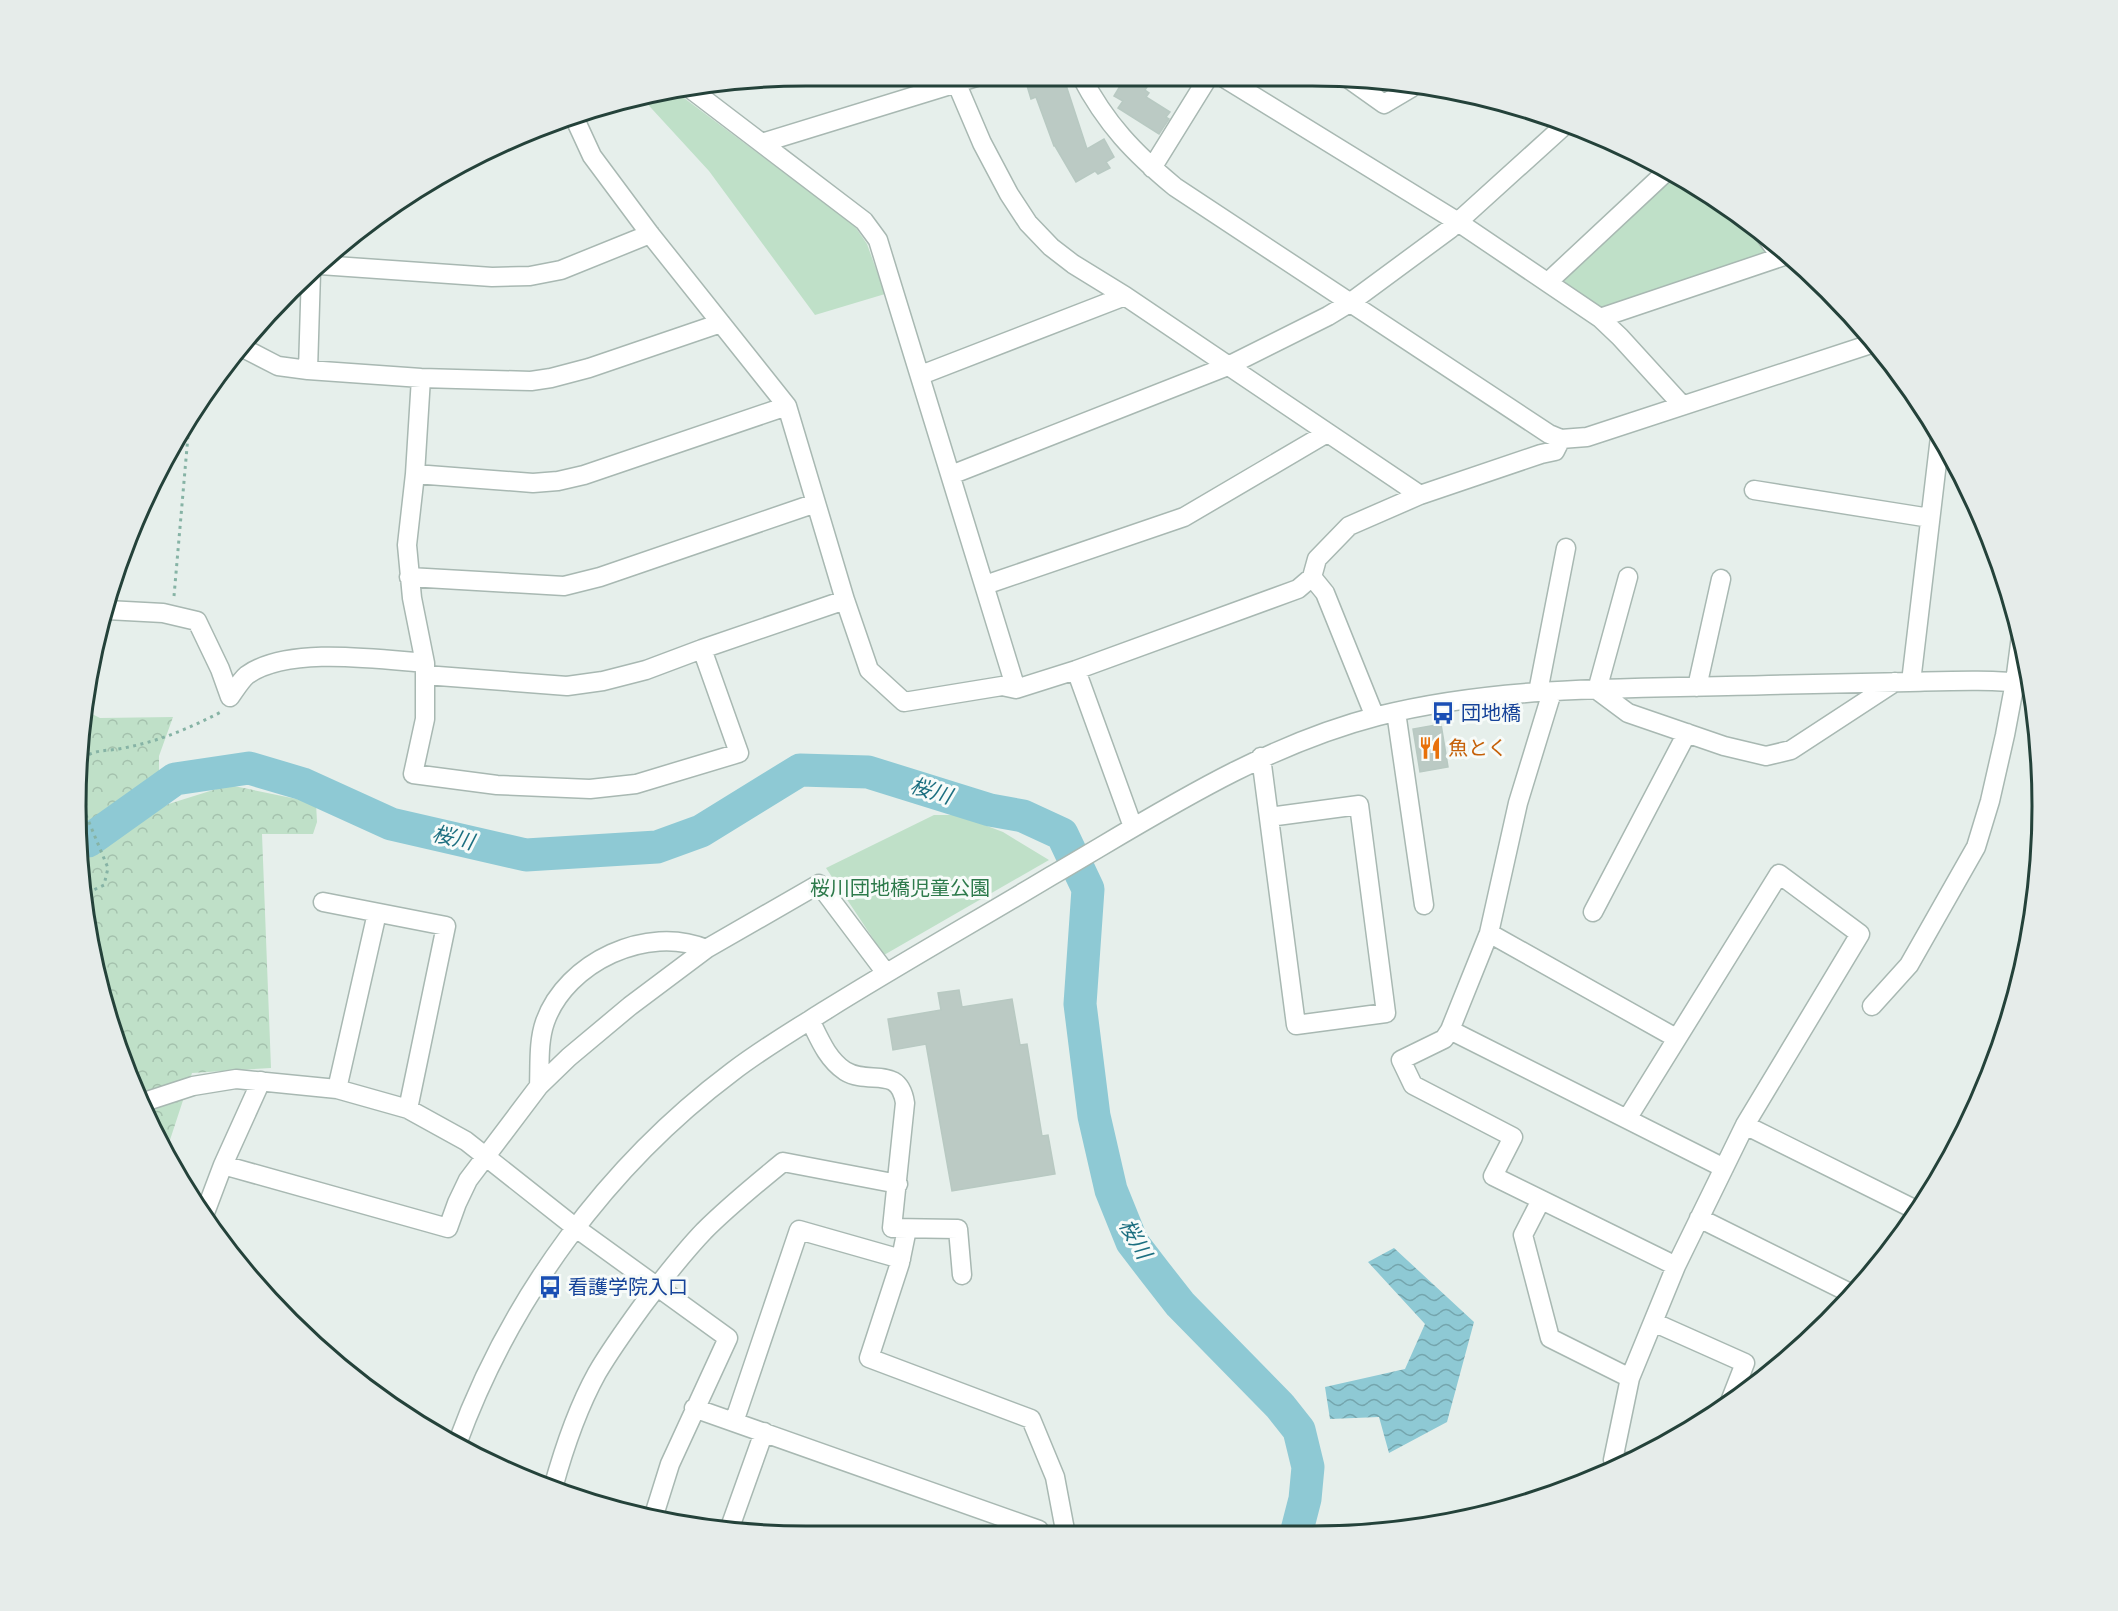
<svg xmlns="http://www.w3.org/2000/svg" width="2118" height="1611" font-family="'Space Grotesk','Noto Sans JP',sans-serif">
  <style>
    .forest { fill: url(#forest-crowns) }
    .green { fill: #bfe0c8 }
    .water { fill: url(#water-waves) }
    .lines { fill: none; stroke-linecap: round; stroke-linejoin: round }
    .river { stroke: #8ec9d4; stroke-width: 33 }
    .building { fill: #bbcac4; stroke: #b8c9c2; stroke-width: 1.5 }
    .minor-casing { stroke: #a8b8b2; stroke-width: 21 }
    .path { stroke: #86b3a5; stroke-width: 3; stroke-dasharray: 3 4.5; stroke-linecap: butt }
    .minor { stroke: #fff; stroke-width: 18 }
    .labels { text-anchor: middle; stroke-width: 6; stroke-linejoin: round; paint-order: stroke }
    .transit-label { font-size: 20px; fill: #164399; stroke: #f7fbf9; text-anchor: start }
    .food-label { font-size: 20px; fill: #c56008; stroke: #f7fbf9; text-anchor: start }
    .park-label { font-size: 20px; fill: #2d7a4b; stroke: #f7fbf9 }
    .water-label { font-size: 21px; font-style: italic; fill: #1c6f80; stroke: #f7fbf9 }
    .rim { fill: none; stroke: #24423a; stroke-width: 3 }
  </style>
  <defs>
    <pattern id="forest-crowns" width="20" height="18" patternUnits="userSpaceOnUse" patternTransform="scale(1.5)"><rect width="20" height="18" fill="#bfe0c8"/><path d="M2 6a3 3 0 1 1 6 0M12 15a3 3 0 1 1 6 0" fill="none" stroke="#a4c1ad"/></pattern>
    <pattern id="water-waves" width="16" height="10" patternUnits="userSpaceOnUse" patternTransform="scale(1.5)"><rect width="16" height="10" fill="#8ec9d4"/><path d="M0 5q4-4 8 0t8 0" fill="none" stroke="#74a5ad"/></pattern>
  </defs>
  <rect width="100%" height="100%" fill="#e6efeb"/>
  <path class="forest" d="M86 711 100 718 173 717 159 756V807L229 785 316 803 317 822 313 834H262L271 1068 192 1073 167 1149 114 1041 77 853Z"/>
  <path class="green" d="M676 92 854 225 867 244 885 294 815 315 709 171 641 97Z
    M1672 173 1740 215 1765 250 1763 258 1612 307 1599 306 1565 285 1564 276Z
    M934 815H958L1003 832 1049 860 884 955 826 868Z"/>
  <path class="water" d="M1394 1248 1474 1322 1447 1422 1389 1453 1379 1417 1330 1419 1325 1387 1405 1369 1425 1324 1368 1262Z"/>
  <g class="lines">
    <path class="river" d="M77 841H88L175 779 249 768 303 784 391 824 526 855 657 847 701 831 800 770 868 772 990 810 1023 816 1062 834 1088 889 1080 1004 1094 1116 1111 1190 1132 1242 1155 1272 1180 1304 1280 1406 1299 1430 1308 1467 1305 1499 1297 1530"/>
  </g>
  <path class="building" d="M1037 76H1063L1087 149 1104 139 1114 157 1106 162 1110 168 1098 174 1095 171 1076 182 1055 146H1054L1036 97 1031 99 1025 79Z
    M1126 76H1154L1145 90 1149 93 1146 97 1170 112 1166 117 1169 119 1159 134 1118 108 1123 101 1114 96Z
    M1441 724 1448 767 1420 772 1413 729Z
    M959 990 962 1007 1012 999 1020 1045 1027 1044 1042 1136 1048 1135 1055 1174 952 1191 926 1044 893 1050 888 1019 941 1010 938 993Z"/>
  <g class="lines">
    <g class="minor-casing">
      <path id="minor" d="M953 75 982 143 1009 194 1028 223 1051 247 1073 264 1125 296 1420 495
        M1081 76C1106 124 1134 153 1175 187L1549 434 1561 439 1587 437 1874 343
        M1221 76 1458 222 1600 318 1620 337 1682 405
        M1346 77 1384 104 1411 88V85
        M692 90 864 221 878 240 1016 689
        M574 117 592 156 650 234 787 406 845 600 869 670 904 702 1002 686 1016 689 1076 670 1298 589 1312 577 1317 559 1349 526 1420 495 1541 454 1555 451 1561 439
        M762 143 983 75
        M1152 168 1209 76
        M1761 230 1781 257
        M320 265 492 277 530 276 561 270 650 234
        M1548 282 1668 170
        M1600 318 1790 254
        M241 347 278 366 308 370 421 378 531 381 551 378 589 368 721 323
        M308 370 311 272
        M921 375 1125 296
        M421 378 415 474 407 545 412 598 425 663V719L413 774 497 785 590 789 636 784 739 753 702 649
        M415 474 533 483 558 481 584 475 787 406
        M951 475 1228 366 1328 316 1351 302 1450 229 1566 124
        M1754 490 1930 518
        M409 577 564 586 600 577 816 503
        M1312 577 1325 593 1375 717
        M1628 577 1597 690 1628 713 1724 746 1766 756 1791 750 1895 682
        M985 585 1184 517 1327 433
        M107 610 163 613 197 621 220 669 230 697C235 690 241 680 247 675 288 646 377 659 425 663
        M1076 670 1133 827
        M425 675 567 686 603 681 646 670 702 649 845 600
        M1911 682 1940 437
        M1697 687 1721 579
        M1538 692 1566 548
        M1552 692 1518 803 1489 933 1450 1030 1444 1039 1401 1060 1413 1085 1513 1137 1493 1176 1676 1266
        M1396 712 1424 905
        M1261 757 1296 1025 1386 1013 1359 805 1269 817
        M323 902 446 926 408 1109
        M1593 912 1687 733
        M1489 933 1676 1038
        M1872 1006 1909 965 1976 847 1990 801 2005 735 2015 682 2021 636
        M810 1020C819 1038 827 1059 845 1071 869 1086 899 1064 905 1103L892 1228 958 1229 962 1275
        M1450 1030 1724 1168
        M261 1081 223 1165 448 1228 457 1203 468 1180 539 1086 569 1057 630 1006 706 949 819 884 886 973
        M539 1086C540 1065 538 1042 545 1022 566 962 648 924 706 949
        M337 1089 377 913
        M144 1102 193 1086 236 1079 337 1089 408 1109 466 1141 576 1228 728 1338 670 1464 654 1515
        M1745 1125 1920 1212
        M1541 1200 1523 1235 1550 1338 1630 1378
        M203 1218 223 1165
        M1699 1218 1852 1294
        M907 1229 900 1263 869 1358 1031 1419 1055 1477 1065 1530
        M1653 1322 1745 1363 1729 1404
        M694 1408 1039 1530
        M734 1422 799 1230 901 1259
        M457 1444C510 1298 608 1165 732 1072 762 1049 794 1030 826 1010 900 964 976 921 1051 876 1156 815 1258 747 1378 716 1505 684 1639 689 1769 685 1816 684 1863 683 1909 682 1950 681 1991 679 2031 684
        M1627 1462 1613 1460 1630 1378 1676 1266 1745 1125 1860 934 1779 874 1627 1119
        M553 1488C564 1448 577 1409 597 1373 611 1349 627 1327 643 1305 662 1280 682 1254 704 1231 729 1206 756 1184 783 1162L898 1184
        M729 1530 764 1432"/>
    </g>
    <path class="path" d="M174 596 190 413
      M83 759C92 750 105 751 118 749 155 743 188 729 221 712
      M81 793 86 815 108 868 104 885 85 894"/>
    <use href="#minor" class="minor"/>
  </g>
  <defs>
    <g id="bus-bare" transform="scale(1.8)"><path d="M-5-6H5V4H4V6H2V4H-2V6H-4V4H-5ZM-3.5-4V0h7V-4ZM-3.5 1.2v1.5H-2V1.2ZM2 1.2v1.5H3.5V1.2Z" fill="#1a4fb4" stroke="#f7fbf9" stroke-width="2.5" paint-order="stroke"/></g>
    <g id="restaurant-bare" transform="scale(1.8)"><path d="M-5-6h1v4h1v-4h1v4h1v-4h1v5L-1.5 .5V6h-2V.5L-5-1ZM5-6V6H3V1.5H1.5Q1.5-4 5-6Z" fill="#e8710a" stroke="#f7fbf9" stroke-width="2.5" paint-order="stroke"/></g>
  </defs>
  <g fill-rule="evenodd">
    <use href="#bus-bare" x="1443" y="713"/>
    <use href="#restaurant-bare" x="1430" y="748"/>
    <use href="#bus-bare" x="550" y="1287"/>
  </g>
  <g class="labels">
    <g class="transit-label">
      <text x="1461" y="720">団地橋</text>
      <text x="568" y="1294">看護学院入口</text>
    </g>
    <g class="food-label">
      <text x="1448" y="755">魚とく</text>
    </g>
    <g class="park-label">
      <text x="900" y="895">桜川団地橋児童公園</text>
    </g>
    <g class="water-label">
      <text transform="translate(931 791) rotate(17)" y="7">桜川</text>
      <text transform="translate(453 838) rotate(13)" y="7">桜川</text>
      <text transform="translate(1135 1239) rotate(60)" y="7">桜川</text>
    </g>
  </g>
  <path d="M0 0H2118V1611H0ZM806 86H1312A720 720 0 0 1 2032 806V806A720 720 0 0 1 1312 1526H806A720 720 0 0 1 86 806V806A720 720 0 0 1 806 86Z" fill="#e6ecea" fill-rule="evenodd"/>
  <path class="rim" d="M806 86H1312A720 720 0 0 1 2032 806V806A720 720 0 0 1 1312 1526H806A720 720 0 0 1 86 806V806A720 720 0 0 1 806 86Z"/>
</svg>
